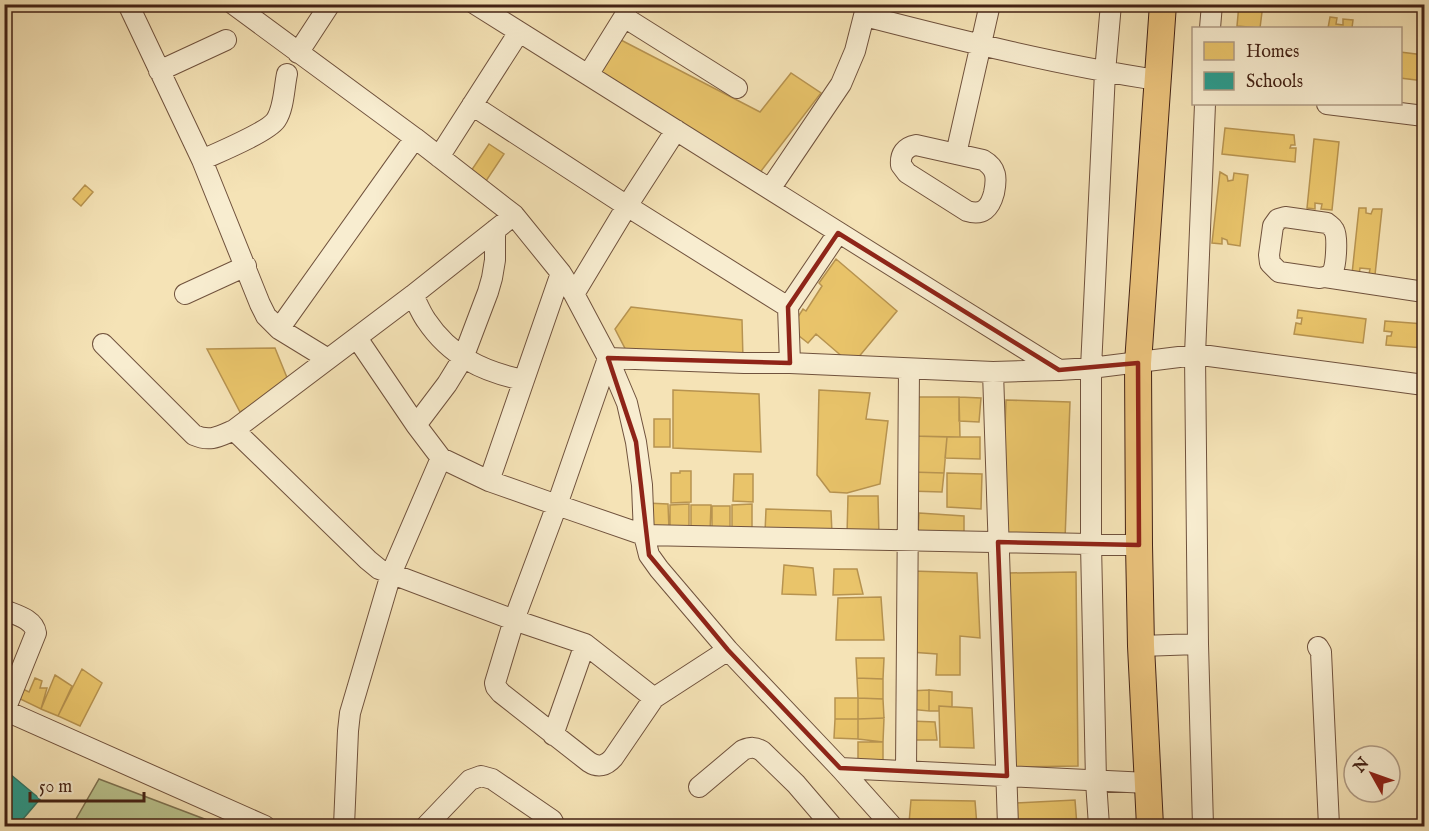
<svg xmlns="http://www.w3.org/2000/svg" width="1429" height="831" font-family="'IM FELL English',serif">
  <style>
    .green { fill: #bac48f; stroke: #7e7352; stroke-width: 1.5 }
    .homes { fill: #e9c46a; stroke: #b79350; stroke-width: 1.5 }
    .schools { fill: #2a9d8f; stroke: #32786a; stroke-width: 1.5 }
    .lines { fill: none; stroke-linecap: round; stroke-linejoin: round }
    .minor-casing { stroke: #70523d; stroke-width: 22 }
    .major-casing { stroke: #432215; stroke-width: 28 }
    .minor { stroke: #f8edd0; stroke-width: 20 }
    .major { stroke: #eac27b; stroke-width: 26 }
    .marked { fill: none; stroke: #8f2418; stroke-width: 4.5; stroke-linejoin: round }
  </style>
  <rect width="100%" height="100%" fill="#f5e3b6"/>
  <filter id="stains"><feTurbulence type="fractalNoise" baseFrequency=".00333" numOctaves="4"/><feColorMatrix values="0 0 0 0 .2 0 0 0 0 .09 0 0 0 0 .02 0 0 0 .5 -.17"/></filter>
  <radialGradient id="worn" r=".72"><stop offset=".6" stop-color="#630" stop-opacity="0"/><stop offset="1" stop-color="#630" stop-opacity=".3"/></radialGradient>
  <path class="green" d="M99 779 223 826H72Z"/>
  <path class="homes" d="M1239 4H1263L1260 28 1237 26Z
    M1330 17 1337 18 1336 24 1343 25V19L1353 20 1352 28H1328Z
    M619 39 760 112 791 73 821 93 758 175 597 71Z
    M1400 52 1424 55V81L1400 78Z
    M1225 128 1294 135 1295 145H1291L1290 148H1296L1295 162 1222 154Z
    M1314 139 1339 142 1332 210 1321 209 1322 204 1315 203V209L1307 208Z
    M489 144 504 154 484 184 469 174Z
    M1220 172 1227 176 1228 181 1233 180 1234 173 1248 175 1240 246 1228 244 1227 240 1222 238V244L1212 243Z
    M85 185 93 192 81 206 73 199Z
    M1359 208H1366V213L1371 214 1373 209H1382L1375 275 1369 274 1370 269 1360 268 1359 275 1352 274Z
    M836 259 897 311 852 365 816 334 808 343 794 332V323L803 309 806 311 822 286 819 283Z
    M631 307 742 320 743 360 630 358 615 329Z
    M1298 310 1366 319 1363 343 1294 334 1296 323 1301 324 1302 318H1297Z
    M1385 321 1424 324V348L1386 345 1387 336H1391L1392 332 1384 331Z
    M275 348 290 385 240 412 207 349Z
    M673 390 759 394 761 452 673 448Z
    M819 390 870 393 866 419 888 421 880 484 847 493 830 492 817 475Z
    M912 397H959L960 437 912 436Z
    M959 397 981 398 979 422 959 421Z
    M1006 400 1070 402 1065 540 1001 538Z
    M654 419H670V447H654Z
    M912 436 947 437 944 473 910 472Z
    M947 437H980V459L945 458Z
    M680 471H691V502L671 503V473H680Z
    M910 472 944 473 942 492 908 491Z
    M947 473 982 474 981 509 947 507Z
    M734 474H753V502L733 501Z
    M848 496H878L879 537 847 535Z
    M646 503 668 504 669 529 647 530Z
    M689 504V529H670V505Z
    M752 504V532H732V505Z
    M691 505H711L710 531H691Z
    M712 506H730V531L712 532Z
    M766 509 831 511 832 534 765 533Z
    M919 513 964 516V537L918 536Z
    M784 565 813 568 816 595 782 594Z
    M834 569H857L863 594 833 595Z
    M912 571 977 573 980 638 960 636V675H936L937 654 910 652Z
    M1076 572 1078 766 1011 767 1009 573Z
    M881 597 884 640H836L838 598Z
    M856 658H884L883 679 857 678Z
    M82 669 102 683 80 726 58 716Z
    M55 675 72 686 58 716 41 709Z
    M35 678 42 681 40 688H47L41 709 14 696 19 687 29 692Z
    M857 678 883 679V699L858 698Z
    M929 690 952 692V707L939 706V711H929Z
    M929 690V711L909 709 908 691Z
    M835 698H858V719H835Z
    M858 698 883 699 884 718 858 719Z
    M939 706 972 708 974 748 940 747Z
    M884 718 883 742 858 739V719Z
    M835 719H858V739L834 738Z
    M910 721 935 722 937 740H911Z
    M858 742H883V763H858Z
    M911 800 975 801 977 826H941V824L909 823Z
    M1075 800 1077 826H1015L1014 803Z"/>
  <path class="schools" d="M4 769 40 799 17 826H4Z"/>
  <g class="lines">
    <g class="minor-casing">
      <path id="minor" d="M128 4 202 160 260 304 266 316 279 329 328 359
        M233 4 415 138 514 215 561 273 574 294 608 358 627 403 636 442 642 485 644 535 649 555 659 569 728 650 840 768 892 826
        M475 4C670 127 864 249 1059 370L1091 368 1195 355 1209 356 1424 385
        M865 16C962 41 1059 65 1157 80
        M624 17 737 88
        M1210 28 1212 4
        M298 53 330 4
        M159 71 226 40
        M588 75 624 17 628 5
        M1327 104 1424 116
        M472 105 627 206 788 307
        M916 145 983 160C997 168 997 178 994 193 990 208 983 216 967 211L907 173 901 165C900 154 905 147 916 145Z
        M956 154 990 4
        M439 157 519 32
        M202 160C217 153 268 132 276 120 284 108 284 88 287 74
        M770 189 841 84 855 51 867 4
        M1285 217 1327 223C1330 226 1332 226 1334 230 1338 237 1336 264 1333 271 1330 276 1326 277 1320 278L1279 272 1270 263 1269 255 1273 226 1278 219Z
        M1325 277 1424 292
        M185 294 246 266
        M574 294 627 206 676 130
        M413 295C417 303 421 313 426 320 450 356 483 372 524 380
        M279 329 415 138
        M357 338 416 425 441 458 489 481 557 505 644 535 1139 545
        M103 344 194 435C210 442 218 437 234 430L413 295 514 215
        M790 363 788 307 838 233
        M993 372 1008 826
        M416 425 447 384 463 358 488 292 492 278 495 260V230
        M234 430 368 560 379 569 514 620 585 644 654 698
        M489 481 561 273
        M4 610C16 615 34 619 36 633L5 710
        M1141 646 1198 644
        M1318 647 1321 652 1329 826
        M728 650 654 698 613 758C606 766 598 768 589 762L501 693 496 687 495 683 514 620 557 505 608 358 744 363H790L993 372 1059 370
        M4 710 265 826
        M553 735 585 644
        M840 768 1148 783
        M906 771 909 369
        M699 787 743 750C751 747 755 747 762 751L796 784 832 826
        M344 826 348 731 350 713 391 574 441 458
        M426 826 470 780 481 776 492 779 552 820 555 826
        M1099 826 1096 781 1091 544V368L1105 72 1111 4
        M1203 826 1198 644 1195 355 1205 104"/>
    </g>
    <g class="major-casing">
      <path id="major" d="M1150 826 1141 646 1139 545 1138 363 1163 4"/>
    </g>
    <use href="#minor" class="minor"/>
    <use href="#major" class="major"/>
  </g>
  <path class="marked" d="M838 233 1059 370 1138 363 1139 545 998 542 1007 776 840 768 728 650 649 555 636 442 608 358 790 363 788 307Z"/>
  <rect width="1429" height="831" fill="none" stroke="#f5e3b6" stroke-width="24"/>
  <rect x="6" y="6" width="1417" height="819" fill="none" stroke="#432215" stroke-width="3"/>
  <rect x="12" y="12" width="1405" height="807" fill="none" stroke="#432215" stroke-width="1.5"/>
  <rect x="1192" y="27" width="210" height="78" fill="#f8edd0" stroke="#b09c85" stroke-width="1.5"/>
  <rect x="1204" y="42" width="30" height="18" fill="#e9c46a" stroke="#b09c85" stroke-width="1.5"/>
  <text x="1246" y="57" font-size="18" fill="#432215">Homes</text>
  <rect x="1204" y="72" width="30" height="18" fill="#2a9d8f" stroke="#b09c85" stroke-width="1.5"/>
  <text x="1246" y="87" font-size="18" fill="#432215">Schools</text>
  <g transform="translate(1372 774) rotate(310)"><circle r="28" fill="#f8edd0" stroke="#b09c85" stroke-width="1.5"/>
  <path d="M0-4.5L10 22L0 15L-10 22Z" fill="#8f2418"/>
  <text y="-9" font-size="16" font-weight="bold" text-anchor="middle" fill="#432215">N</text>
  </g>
  <path d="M30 792v9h114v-9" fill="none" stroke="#432215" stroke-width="3"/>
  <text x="39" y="792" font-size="18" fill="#432215" stroke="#f8edd0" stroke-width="4.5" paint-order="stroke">50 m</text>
  <rect width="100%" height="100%" filter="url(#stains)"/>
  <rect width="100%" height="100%" fill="url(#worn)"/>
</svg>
